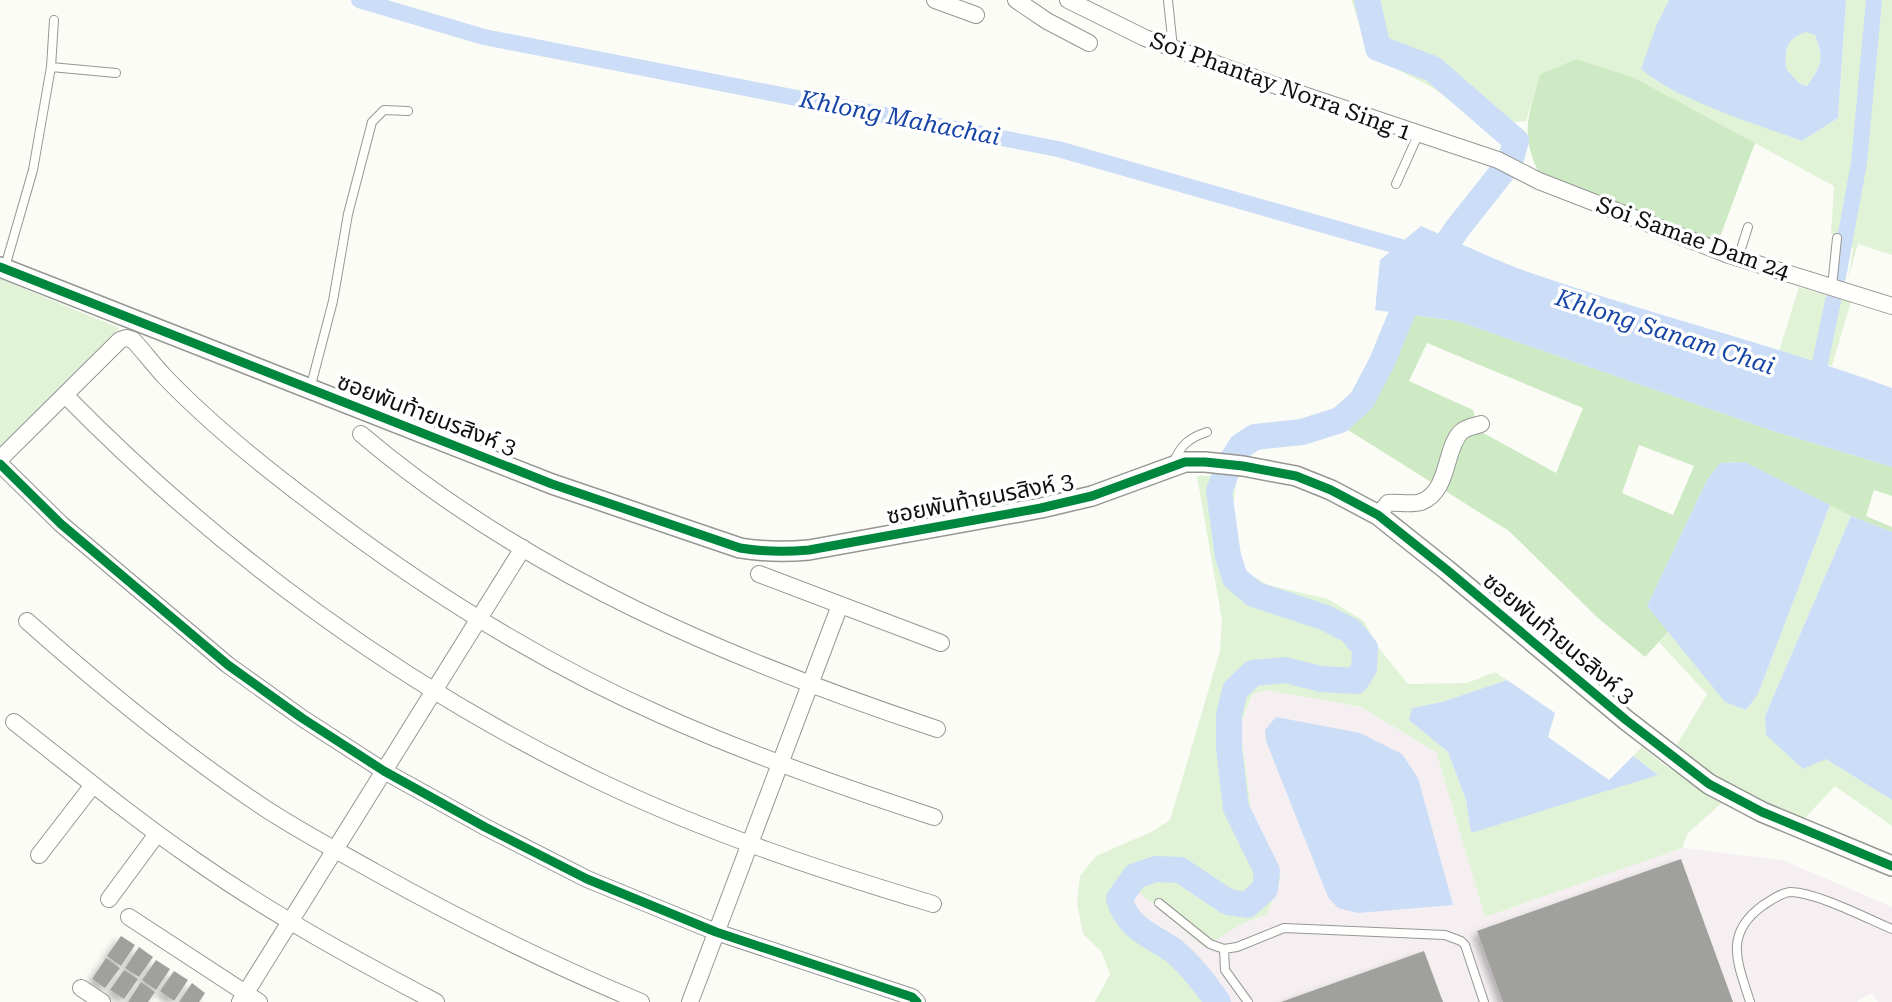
<svg xmlns="http://www.w3.org/2000/svg" width="1892" height="1002" font-family="'Roboto Serif','Noto Sans Thai',serif">
  <style>
    .industrial { fill: #f5eff2 }
    .green { fill: #e0f3d7 }
    .forest { fill: #ceeac4; fill-rule: evenodd }
    .water { fill: #ccddf7; fill-rule: evenodd }
    .lines { fill: none; stroke-linecap: round; stroke-linejoin: round }
    .canal { stroke: #ccddf7; stroke-width: 16 }
    .river { stroke: #ccddf7; stroke-width: 26 }
    .building { fill: #a0a09c; filter: url(#shadow) }
    .service-casing { stroke: #969694; stroke-width: 10 }
    .minor-casing { stroke: #969694; stroke-width: 18 }
    .tertiary-casing { stroke: #969694; stroke-width: 22 }
    .service { stroke: #fffffe; stroke-width: 8 }
    .minor { stroke: #fffffe; stroke-width: 16 }
    .tertiary { stroke: #fffffe; stroke-width: 19 }
    .cycleway-casing { stroke: #fff; stroke-width: 13 }
    .cycleway { stroke: #00873e; stroke-width: 9 }
    .labels { text-anchor: middle; stroke-width: 7; stroke-linejoin: round; paint-order: stroke }
    .street-label { font-size: 23px; fill: #101010; stroke: #fff }
    .water-label { font-size: 24px; font-style: italic; fill: #1644a6; stroke: #fff }
  </style>
  <defs>
    <filter id="shadow"><feDropShadow dx="-4.5" dy="4.5" stdDeviation="3.5" flood-color="#0004"/></filter>
  </defs>
  <rect width="100%" height="100%" fill="#fcfcf7"/>
  <path class="industrial" d="M1267 690 1361 707 1436 752 1485 917 1682 848 1782 860 1892 907V1002H1878L1871 993 1857 1002H1229L1198 960 1189 971 1118 920 1139 891 1240 925 1267 914 1281 878 1253 826 1240 725 1254 694Z"/>
  <path class="green" d="M1351 0H1669L1657 24 1655 80 1715 108 1802 141 1838 118 1846 0H1892V255L1858 244 1848 279 1853 248 1831 233 1834 186 1633 77 1576 59 1540 74 1526 121 1487 125 1433 88 1370 55Z
    M1806 32 1815 34C1824 59 1821 64 1808 86L1800 84 1786 69C1785 49 1785 40 1806 32Z
    M0 279 119 328 0 449Z
    M1799 287 1851 302 1832 366 1779 351Z
    M1197 476H1237L1231 521 1241 569 1268 585 1328 599 1364 621 1378 647 1408 684 1467 683 1495 672 1507 680 1442 702 1413 708 1409 719 1448 752 1466 800 1471 833 1657 774 1633 756 1642 747 1664 765 1724 801 1688 833 1682 848 1485 917 1436 752 1361 707 1267 690 1253 694 1240 725 1253 826 1281 878 1267 914 1240 925 1204 947 1139 892 1118 920 1189 971 1198 959 1229 1002H1095L1110 974 1101 951 1083 934 1077 904 1080 876 1096 856 1151 832 1170 820 1220 651 1222 620Z
    M1830 505 1851 516 1765 716 1766 734 1826 759 1892 800V826L1835 786 1804 819C1757 800 1715 778 1675 748L1707 694 1659 642 1669 632 1725 702 1746 710 1758 694Z"/>
  <path class="forest" d="M1576 59 1633 77 1755 143 1717 245 1541 177C1519 135 1528 117 1540 74Z
    M1412 315 1457 321 1776 432 1892 467V496L1874 490 1866 516 1892 527V532L1851 516 1745 462 1720 463 1707 480 1647 606 1669 631 1645 657 1598 618 1509 531 1348 430 1387 379ZM1427 343 1583 408 1556 473 1478 430 1473 410 1409 381ZM1639 445 1694 466 1673 515 1622 493Z"/>
  <path class="water" d="M1669 0H1846L1838 118 1802 141C1754 123 1679 101 1641 69L1657 24ZM1806 32 1815 35C1824 58 1822 65 1807 86L1800 84 1786 69C1785 49 1785 40 1806 32Z
    M1421 226C1458 242 1496 261 1534 274 1653 315 1775 345 1892 388V467L1776 432 1457 321 1375 310 1380 260Z
    M1745 462 1830 505 1758 694 1746 710 1725 702 1647 606 1707 480 1720 463Z
    M1851 516 1892 532V800L1826 759 1803 769 1766 735 1765 716Z
    M1507 680 1555 713 1548 737 1609 780 1633 756 1658 775 1471 833 1466 800 1448 752 1409 720 1412 708 1442 702Z
    M1276 717 1360 733 1402 754 1418 778 1453 905 1358 913 1338 908 1328 897 1266 741 1265 730Z"/>
  <g class="lines">
    <path class="canal" d="M359 0 484 37 1058 149 1418 252
      M1838 277 1859 163 1874 0
      M1816 382 1833 301"/>
    <path class="river" d="M1218 1002C1205 984 1191 965 1174 951 1150 934 1129 930 1119 899L1135 876 1156 869 1180 870 1228 902 1247 905 1265 889 1267 871 1236 808 1229 748V715L1235 690 1253 673 1285 670 1321 679 1356 681 1364 668 1365 648 1351 631 1326 618 1254 594 1235 578 1228 556 1219 491 1229 465 1241 446 1255 437 1302 432 1340 420 1362 400 1382 362 1405 306 1457 229 1510 162 1516 141 1433 69 1378 48 1367 0"/>
  </g>
  <path class="building" d="M1681 859 1733 1002H1503L1477 931Z
    M121 936 135 945 121 966 107 956Z
    M139 947 153 957 139 977 125 968Z
    M1424 951 1443 1002H1281Z
    M106 958 120 968 105 988 92 979Z
    M156 960 170 969 156 990 142 980Z
    M124 970 138 979 124 999 110 990Z
    M174 971 188 980 174 1001 160 991Z
    M141 982 155 992 148 1002H128Z
    M192 983 205 993 199 1002H179Z"/>
  <g class="lines">
    <g class="service-casing">
      <path id="service" d="M1168 0 1173 48
        M51 67 116 73
        M1396 184 1418 135
        M1738 258 1748 227
        M5 267 33 170 51 67 54 20
        M1832 287 1837 238
        M310 389 333 301 348 214 372 122 384 110 408 111
        M1173 464C1180 446 1188 438 1207 432
        M1159 903 1210 944 1224 949 1237 947 1284 928 1445 935 1461 941 1465 945 1484 1002
        M1224 949 1225 970 1248 1002
        M1750 1002C1738 963 1723 935 1762 906 1770 901 1782 892 1791 892 1818 893 1866 918 1892 929"/>
    </g>
    <g class="minor-casing">
      <path id="minor" d="M935 0 976 15
        M1016 0 1047 21 1089 43
        M1068 0 1145 38 1274 85 1498 160 1539 181 1729 255 1892 306
        M65 395C220 553 401 686 601 782 708 833 820 870 933 904
        M361 434C527 575 733 661 937 729
        M0 459 120 340 126 338 133 340C144 352 153 364 164 376 209 423 261 465 313 504 421 587 536 660 661 715 750 755 842 787 934 817
        M0 464 61 524 228 665 302 718 384 771 485 827 587 879 716 932 912 997 917 1002
        M1378 515 1388 503C1398 502 1412 505 1421 502 1450 491 1444 449 1461 432 1466 427 1475 426 1481 424
        M759 574 941 643
        M27 621C101 687 178 750 260 805 297 830 336 850 375 872 461 920 550 964 641 1002
        M14 722C74 769 133 818 196 861 272 914 354 959 436 1002
        M39 855 93 785
        M109 899 157 834
        M129 917 259 1002
        M81 988 102 1002
        M240 1002 523 548
        M690 1002 840 605"/>
    </g>
    <g class="tertiary-casing">
      <path id="tertiary" d="M0 267 552 484 740 548C764 552 785 552 809 550L1041 508 1092 496 1185 462H1205L1243 466 1296 476 1331 490 1378 515 1447 570 1626 720 1709 784 1762 812 1892 866"/>
    </g>
    <use href="#service" class="service"/>
    <use href="#minor" class="minor"/>
    <use href="#tertiary" class="tertiary"/>
    <g class="cycleway-casing">
      <path id="cycleway" d="M0 267 552 484 740 548C764 552 785 552 809 550L1041 508 1092 496 1185 462H1205L1243 466 1296 476 1331 490 1378 515 1447 570 1626 720 1709 784 1762 812 1892 866
        M0 464 61 524 228 665 302 718 384 771 485 827 587 879 716 932 912 997 917 1002"/>
    </g>
    <use href="#cycleway" class="cycleway"/>
  </g>
  <g class="labels">
    <g class="street-label">
      <text transform="translate(1281 86) rotate(20)" y="8">Soi Phantay Norra Sing 1</text>
      <text transform="translate(1693 238) rotate(20)" y="8">Soi Samae Dam 24</text>
      <text transform="translate(427 414) rotate(21)" y="8">ซอยพันท้ายนรสิงห์ 3</text>
      <text transform="translate(980 498) rotate(-11)" y="8">ซอยพันท้ายนรสิงห์ 3</text>
      <text transform="translate(1559 638) rotate(40)" y="8">ซอยพันท้ายนรสิงห์ 3</text>
    </g>
    <g class="water-label">
      <text transform="translate(900 118) rotate(11)" y="8">Khlong Mahachai</text>
      <text transform="translate(1665 332) rotate(18)" y="8">Khlong Sanam Chai</text>
    </g>
  </g>
</svg>
